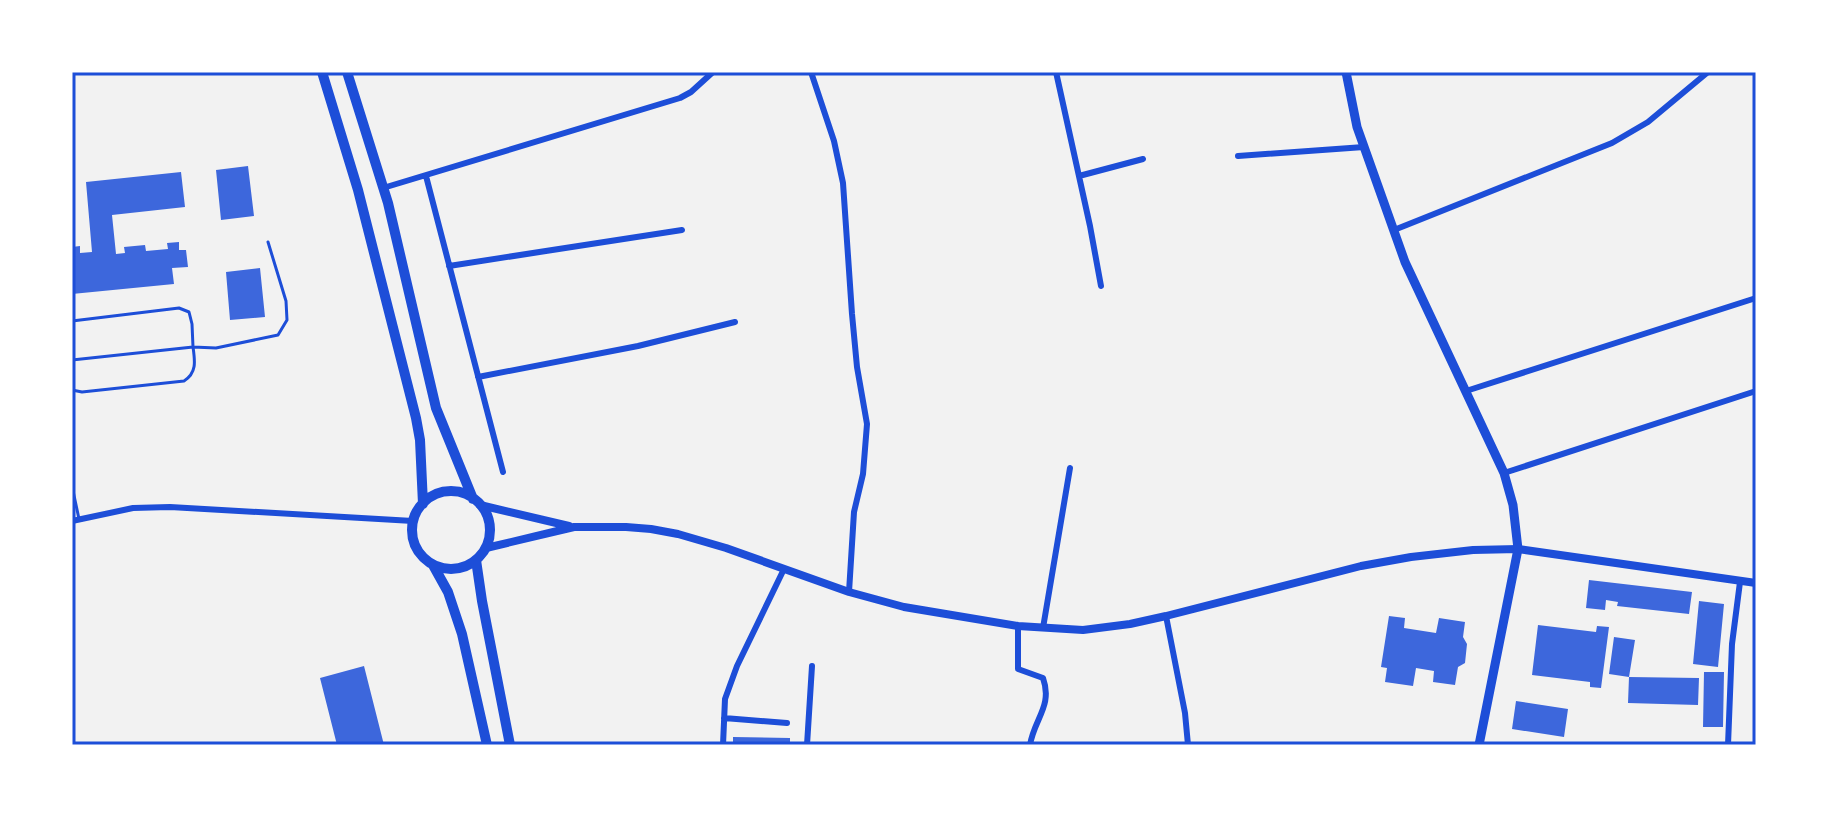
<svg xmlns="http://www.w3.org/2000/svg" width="1828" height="817" font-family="'Archivo Narrow',sans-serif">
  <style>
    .building { fill: #3d67dc }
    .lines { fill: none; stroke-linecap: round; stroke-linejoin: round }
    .service { stroke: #1d4ed8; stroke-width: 3 }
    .minor { stroke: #1d4ed8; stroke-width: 6 }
    .tertiary { stroke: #1d4ed8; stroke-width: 8 }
    .secondary { stroke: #1d4ed8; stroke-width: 9 }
    .trunk { stroke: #1d4ed8; stroke-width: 10 }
    .neatline { fill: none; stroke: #1d4ed8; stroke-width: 3 }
  </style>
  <rect width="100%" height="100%" fill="#f2f2f2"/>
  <path class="building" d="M248 166 254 216 221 220 216 170Z
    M181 172 185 207 112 215 116 254 125 253 124 247 145 245 146 251 168 249 167 243 179 242V250H186L188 267 172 268 174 284 72 294V247L80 246V253L92 252 86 182Z
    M260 268 265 317 230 320 226 272Z
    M1589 580 1692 592 1689 614 1617 606 1618 602 1606 600 1605 610 1586 608Z
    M1699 601 1724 604 1718 667 1693 664Z
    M1389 616 1405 618 1404 628 1436 633 1439 618 1465 622 1463 637 1467 644 1465 663 1458 667 1455 685 1433 682 1434 671 1416 668 1413 686 1385 682 1387 668 1381 667Z
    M1538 625 1596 632 1597 626 1609 627 1601 688 1590 687V682L1532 675Z
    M1614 637 1635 640 1629 677 1609 674Z
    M364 666 384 745H337L320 678Z
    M1704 672H1724L1723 727H1703Z
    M1629 677 1699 678 1698 705 1628 703Z
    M1516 701 1568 709 1564 737 1512 729Z
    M733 737 790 738V745H733Z"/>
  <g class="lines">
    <path class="service" d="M72 321 179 308 189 312 192 324 193 347 72 360
      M72 390 82 392 184 381C197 373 195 361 193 347L216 348 278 335 287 320 286 301 268 242
      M72 486 79 519"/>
    <path class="minor" d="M811 72 834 141 843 183 852 314 857 367 867 424 863 474 854 512 849 592
      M1056 72 1090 226 1101 286
      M1238 156 1364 147
      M426 176 503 472
      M1079 176 1143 159
      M383 188 680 98 691 92 713 72
      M1394 230 1612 143 1648 122 1708 72
      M449 266 682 230
      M478 377 638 346 735 322
      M1466 391 1756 298
      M1504 473 1756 391
      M72 521 133 508 170 507 413 521
      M1166 616 1185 713 1188 745
      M1018 626V669L1043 678C1053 706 1034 719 1030 745
      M1043 628 1070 468
      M724 718 787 723
      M723 745 725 699 737 666 784 569
      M807 745 812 666
      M1728 745 1732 644 1740 582"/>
    <path class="tertiary" d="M480 505 569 526
      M486 548 574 527H626L651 529 678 534 726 548 849 592 904 607 1018 626 1083 630 1130 624 1166 616 1361 566 1411 557 1473 550 1518 549 1756 583"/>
    <path class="secondary" d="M1346 72 1357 127 1405 262 1504 473 1513 505 1518 549 1479 745"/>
    <path class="trunk" d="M322 72 358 190 416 418 420 440 423 504
      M347 72 388 203 436 408 473 499
      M412 530a39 39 0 1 1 78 0a39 39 0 1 1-78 0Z
      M476 560 482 601 510 745
      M433 565 448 592 462 634 487 745"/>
  </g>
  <rect width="1828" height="817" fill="none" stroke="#ffffff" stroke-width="148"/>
  <rect x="74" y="74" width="1680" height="669" class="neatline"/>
</svg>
